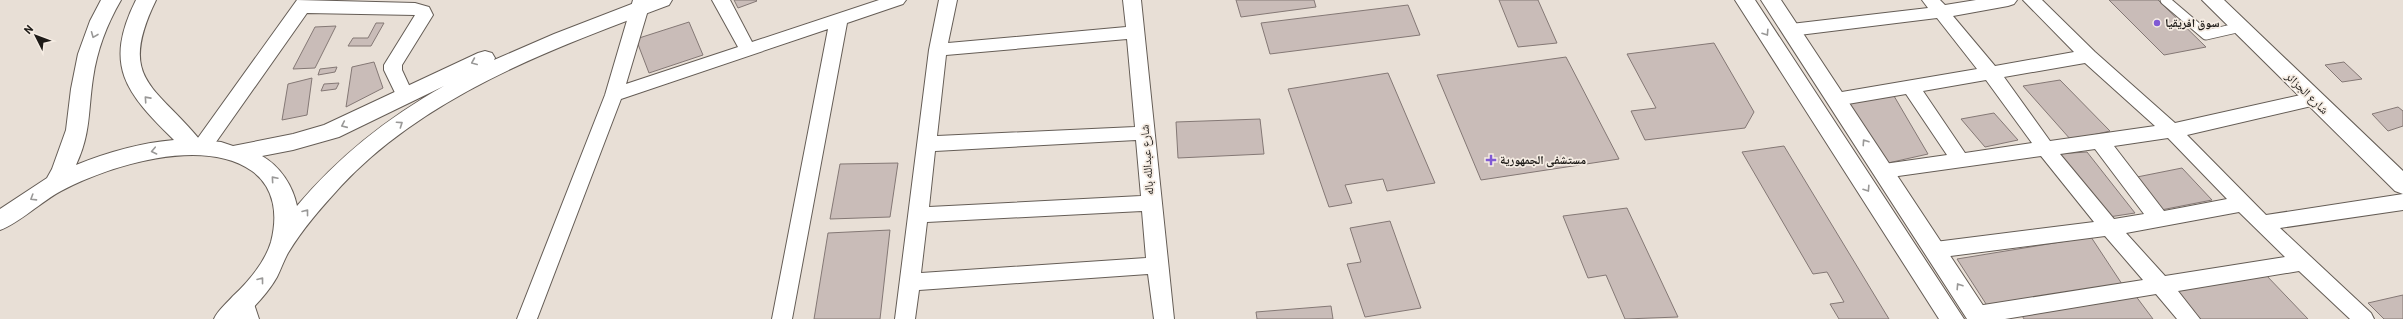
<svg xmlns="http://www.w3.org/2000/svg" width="2403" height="319" font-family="Barlow,'Noto Naskh Arabic',sans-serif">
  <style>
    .building { fill: #c9bcb8; stroke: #847875 }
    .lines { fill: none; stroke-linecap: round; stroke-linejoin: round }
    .service-casing { stroke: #655d56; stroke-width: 11 }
    .minor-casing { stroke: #655d56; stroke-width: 2 }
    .tertiary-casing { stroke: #655d56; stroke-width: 2 }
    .primary-casing { stroke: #655d56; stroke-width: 2 }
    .service { stroke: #fff; stroke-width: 9 }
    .minor { fill: #fff; fill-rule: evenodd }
    .tertiary { fill: #fff; fill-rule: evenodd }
    .primary { fill: #fff; fill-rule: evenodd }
    .oneway { stroke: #999897 }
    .poi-dot { fill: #805ad4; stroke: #f5ece3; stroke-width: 1.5 }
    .labels { text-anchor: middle; stroke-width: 3.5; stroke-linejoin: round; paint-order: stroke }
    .poi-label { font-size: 12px; font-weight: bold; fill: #1d1a17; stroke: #f5ece3; text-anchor: start }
    .street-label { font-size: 12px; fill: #1d1a17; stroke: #f5ece3 }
  </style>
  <rect width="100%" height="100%" fill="#e8dfd6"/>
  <path class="building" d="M734 0H756L757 1 738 8Z
    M1236 0H1314L1316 7 1241 17Z
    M1499 0H1538L1557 43 1518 47Z
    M2109 0H2158L2206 47 2164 55Z
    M1408 5 1420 35 1270 54 1261 23Z
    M689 22 703 55 649 73 636 39Z
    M376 23H384L371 46H348L353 38H368Z
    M336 26 315 68 293 69 315 27Z
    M1714 43 1754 112 1745 128 1645 140 1631 111 1656 108 1627 54Z
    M1566 57 1619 159 1481 180 1437 75Z
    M374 62 383 88 346 107 352 67Z
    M2344 62 2362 79 2342 82 2325 65Z
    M337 67 335 72 318 75 320 69Z
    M1388 73 1435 183 1387 191 1383 179 1345 185 1352 203 1329 207 1288 89Z
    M312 78 307 115 282 120 288 84Z
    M2060 80 2110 131 2071 140 2023 86Z
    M339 83 336 89 321 91 324 84Z
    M1894 96 1928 154 1888 163 1846 104Z
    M2398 107 2403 111V126L2388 131 2372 114Z
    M1994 113 2018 140 1985 147 1961 119Z
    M1260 119 1264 154 1178 158 1176 122Z
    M1784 146 1889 319H1839L1830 304 1844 302 1827 272 1813 274 1742 152Z
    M2087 152 2135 213 2109 217 2056 154Z
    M898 163 890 217 830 219 840 164Z
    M2182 168 2212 200 2161 210 2132 178Z
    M1627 208 1678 317 1625 319 1606 275 1588 278 1563 216Z
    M1390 221 1421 308 1365 317 1347 264 1361 262 1350 228Z
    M890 230 880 319H814L828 233Z
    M2091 237 2122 284 1988 307 1957 259Z
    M2266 275 2308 319H2197L2173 292Z
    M2135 295 2153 319H2024L2021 314Z
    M2403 295V319H2384L2368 303Z
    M1331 306 1333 319H1257L1256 312Z"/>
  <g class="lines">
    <g class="service-casing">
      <path id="service" d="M2165 0 2206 35 2241 27"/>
    </g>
    <g class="minor-casing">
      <path id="minor" d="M297 0 415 3 429 7 433 15 402 65V70L414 96 411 101 405 103 399 101 384 70V65L415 15 307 13 209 152 202 154 195 152 193 147 195 142Z
        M633 0H651L626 84 738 47 712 0H730L752 42 879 0H906L903 4 847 23 792 319H772L828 29 621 99 537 319H517L605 95Z
        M939 0H957L948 43 1126 27 1123 0H1141L1174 319H1154L1148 274 919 290 915 319H895L929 50ZM1127 39 1135 127 937 136 946 55ZM1136 140 1141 196 929 207 935 151ZM1142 211 1146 258 921 273 927 222Z
        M1922 0H1940L1945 5 1976 0H2017L2014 4 2008 6 1953 16 1995 66 2074 52 2023 0H2042L2095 52 2175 123 2314 92 2320 94 2323 99 2320 104 2187 135 2266 215 2403 194V210L2280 228 2371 313 2374 319H2350L2299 271 2178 291 2200 319H2177L2156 294 2005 319H1969L1967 315 1970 309 1977 306 2143 280 2105 236 1935 258 1928 256 1925 250 1928 244 1935 242 2094 222 2041 156 1884 178 1877 176 1874 171 1877 166 1884 164 1947 155 1906 94 1836 106 1830 104 1827 99 1830 94 1977 69 1937 18 1791 36 1785 34 1782 30 1785 26 1791 24 1928 8ZM2085 63 2155 126 2050 141 2004 77ZM1986 80 2032 143 1965 153 1923 91ZM2168 138 2227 199 2164 211 2114 146ZM2095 149 2144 214 2114 219 2060 154ZM2239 212 2285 257 2165 276 2126 233Z"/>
    </g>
    <g class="tertiary-casing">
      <path id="tertiary" d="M243 292 251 295 259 319H235L231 302 235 295Z"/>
    </g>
    <g class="primary-casing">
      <path id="primary" d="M101 0H121C107 24 97 50 93 78 88 111 91 133 76 165 108 152 140 143 174 140 126 93 103 66 136 0H156C117 80 155 85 200 140L221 142 233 146 293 134 324 125 478 53 485 51 492 53 495 58 494 60 554 34 642 0H672L669 5C554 48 427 94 341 186 322 207 303 228 288 253 284 260 281 269 277 277 268 293 255 306 242 319H214C218 310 226 304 233 296 248 282 265 262 271 242 278 215 275 188 252 171 202 136 109 166 61 191 42 201 18 224 0 230V209L47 178 52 169 66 130 71 89 78 54 90 21ZM444 86C387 118 339 156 297 206 293 186 280 166 262 156L293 150 339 137Z
        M1735 0H1755L1964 319H1939Z
        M1761 0H1781L1992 319H1967Z
        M2202 0H2224L2403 171V194L2395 191Z"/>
    </g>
    <use href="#service" class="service"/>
    <use href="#minor" class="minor"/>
    <use href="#tertiary" class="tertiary"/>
    <use href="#primary" class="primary"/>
  </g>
  <defs><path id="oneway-chevron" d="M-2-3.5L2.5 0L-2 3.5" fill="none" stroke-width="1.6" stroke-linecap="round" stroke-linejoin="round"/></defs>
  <g class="oneway">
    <use href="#oneway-chevron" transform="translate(1766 33) rotate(57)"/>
    <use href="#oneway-chevron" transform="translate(94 35) rotate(112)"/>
    <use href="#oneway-chevron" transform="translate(474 62) rotate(157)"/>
    <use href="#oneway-chevron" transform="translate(147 99) rotate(-132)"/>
    <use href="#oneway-chevron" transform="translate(400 124) rotate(-34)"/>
    <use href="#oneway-chevron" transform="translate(344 125) rotate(156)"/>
    <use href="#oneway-chevron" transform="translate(1865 142) rotate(-124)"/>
    <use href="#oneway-chevron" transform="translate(154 151) rotate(168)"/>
    <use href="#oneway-chevron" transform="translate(274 179) rotate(-131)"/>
    <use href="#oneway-chevron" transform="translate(1867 189) rotate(57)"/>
    <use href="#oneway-chevron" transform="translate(33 198) rotate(148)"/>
    <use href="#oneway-chevron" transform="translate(306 212) rotate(-52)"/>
    <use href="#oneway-chevron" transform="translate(261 280) rotate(-52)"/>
    <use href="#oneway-chevron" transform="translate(1959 286) rotate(-123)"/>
  </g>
  <g class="poi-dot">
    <circle cx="2157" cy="23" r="4"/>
    <path d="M1489 154h4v4h4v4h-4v4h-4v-4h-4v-4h4z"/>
  </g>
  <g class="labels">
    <g class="poi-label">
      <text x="2165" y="27">سوق افريقيا</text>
      <text x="1500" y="164">مستشفى الجمهورية</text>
    </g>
    <g class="street-label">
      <text transform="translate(2307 93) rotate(44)" y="4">شارع الجزائر</text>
      <text transform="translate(1147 160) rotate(-94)" y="4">شارع عبدالله باله</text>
    </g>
  </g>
  <g transform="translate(36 36) rotate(312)" stroke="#f5ece3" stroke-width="3" paint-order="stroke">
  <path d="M0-3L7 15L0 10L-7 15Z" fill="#1d1a17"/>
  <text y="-6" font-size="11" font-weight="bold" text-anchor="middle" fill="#1d1a17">N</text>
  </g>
</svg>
